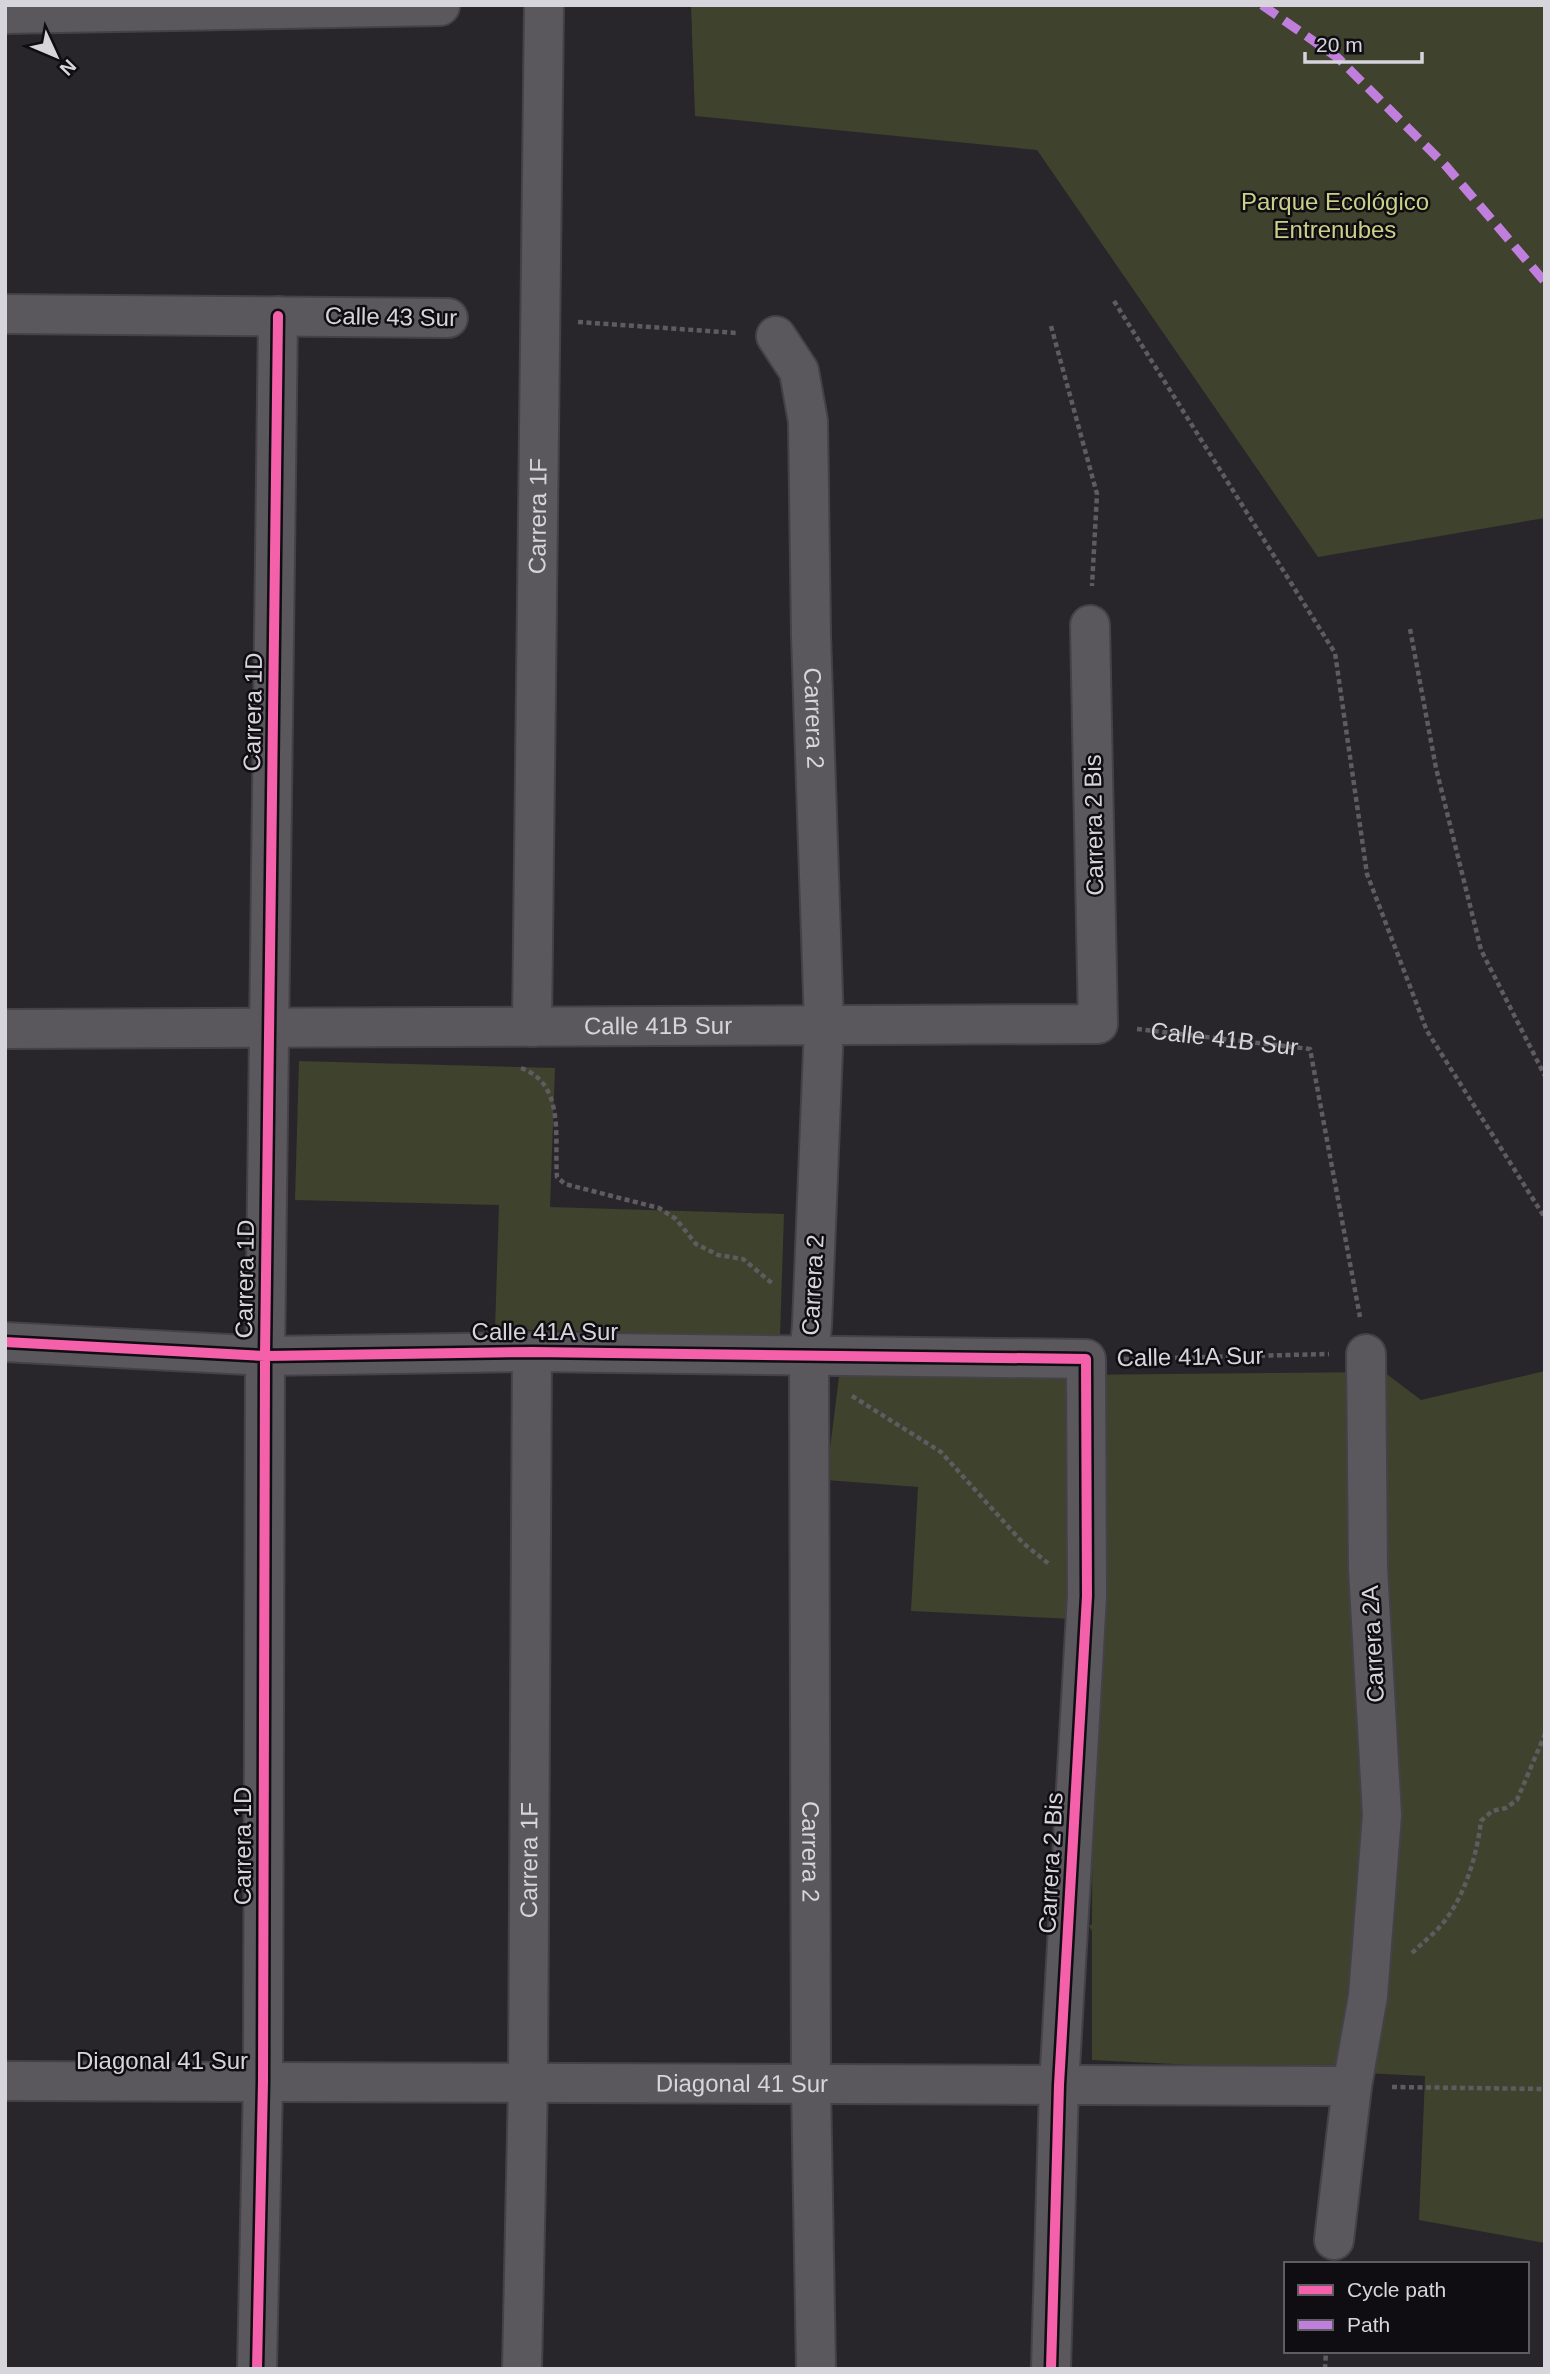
<svg xmlns="http://www.w3.org/2000/svg" width="1550" height="2374" font-family="Arial,sans-serif">
  <style>
    .green { fill: #3f422d }
    .lines { fill: none; stroke-linecap: round; stroke-linejoin: round }
    .street-casing { stroke: #444248; stroke-width: 42 }
    .path { stroke: #5e5c60; stroke-width: 4.5; stroke-dasharray: 5 3.5; stroke-linecap: butt }
    .street { stroke: #5a585d; stroke-width: 38 }
    .quiet { stroke: #c07fdc; stroke-width: 9; stroke-dasharray: 18 9; stroke-linecap: butt }
    .cycleway-casing { stroke: #0f0d12; stroke-width: 15 }
    .cycleway { stroke: #f560ab; stroke-width: 10 }
    .labels { text-anchor: middle; stroke-width: 5; stroke-linejoin: round; paint-order: stroke }
    .park-label { font-size: 24px; fill: #c9d087; stroke: #0f0d12 }
    .street-label { font-size: 24px; fill: #d7d5dc; stroke: #0f0d12 }
  </style>
  <rect width="100%" height="100%" fill="#28262b"/>
  <path class="green" d="M691 5H1545V518L1318 557 1037 150 695 116Z
    M299 1061 555 1068 550 1207 784 1214 780 1337 495 1329 499 1205 295 1200Z
    M1545 1371V2243L1419 2220 1425 2076 1092 2060V1931L1089 1926 1092 1924 1093 1620 911 1611 918 1487 826 1480 839 1377 1384 1372 1421 1400Z"/>
  <g class="lines">
    <g class="street-casing">
      <g id="street">
        <path d="M5 14 440 6"/>
        <path d="M5 314 448 318"/>
        <path id="s2" d="M776 336 799 371 808 421 811 635 824 1025 812 1325 809 1356 811 2084 816 2369"/>
        <path id="s3" d="M532 1027 544 5"/>
        <path id="s4" d="M5 1029 1098 1024 1090 625"/>
        <path d="M5 1342 265 1356 532 1352 1086 1359 1087 1596 1059 2085 1051 2369"/>
        <path id="s5" d="M5 2081 1352 2086"/>
        <path d="M1334 2240 1352 2086 1368 1996 1382 1815 1368 1568 1366 1354"/>
        <path d="M257 2369 263 2082 265 1356 278 316"/>
        <path id="s6" d="M522 2369 528 2083 532 1352"/>
      </g>
    </g>
    <g class="path">
      <path d="M1114 301 1335 653 1367 874 1427 1031 1545 1218"/>
      <path d="M578 322 737 333"/>
      <path d="M1051 326 1097 494 1092 586"/>
      <path d="M1410 629 1436 768 1481 950 1545 1076"/>
      <path id="s1" d="M1137 1029 1310 1049 1360 1317"/>
      <path d="M521 1068C566 1084 554 1139 557 1177L565 1184 659 1208 676 1219 696 1244 718 1255 743 1259 773 1284"/>
      <path d="M1124 1359 1329 1354"/>
      <path d="M852 1396 941 1452 1023 1543 1049 1564"/>
      <path d="M1412 1953C1422 1943 1434 1934 1443 1923 1465 1896 1477 1855 1481 1821L1492 1811 1506 1808 1517 1800 1545 1734"/>
      <path d="M1392 2087 1545 2089"/>
      <path d="M1325 2369 1326 2351"/>
    </g>
    <use href="#street" class="street"/>
    <path class="quiet" d="M1262 5 1338 58 1446 166 1545 282"/>
    <g class="cycleway-casing">
      <path id="cycleway" d="M5 1342 265 1356 532 1352 1086 1359 1087 1596 1059 2085 1051 2369
        M257 2369 263 2082 265 1356 278 316"/>
    </g>
    <use href="#cycleway" class="cycleway"/>
  </g>
  <g class="labels">
    <g class="park-label">
      <text x="1335" y="210">Parque Ecológico<tspan x="1335" dy="28">Entrenubes</tspan></text>
    </g>
    <g class="street-label">
      <text transform="translate(391 317) rotate(1)" y="8">Calle 43 Sur</text>
      <text dy="8" stroke="none"><textPath href="#s3" startOffset="511">Carrera 1F</textPath></text>
      <text transform="translate(253 712) rotate(-89)" y="8">Carrera 1D</text>
      <text dy="8" stroke="none"><textPath href="#s2" startOffset="390">Carrera 2</textPath></text>
      <text transform="translate(1094 825) rotate(-91)" y="8">Carrera 2 Bis</text>
      <text dy="8" stroke="none"><textPath href="#s4" startOffset="653">Calle 41B Sur</textPath></text>
      <text dy="8" stroke="none"><textPath href="#s1" startOffset="88">Calle 41B Sur</textPath></text>
      <text transform="translate(245 1279) rotate(-89)" y="8">Carrera 1D</text>
      <text transform="translate(813 1285) rotate(-87)" y="8">Carrera 2</text>
      <text x="545" y="1340">Calle 41A Sur</text>
      <text transform="translate(1190 1357) rotate(-1)" y="8">Calle 41A Sur</text>
      <text transform="translate(1373 1644) rotate(-93)" y="8">Carrera 2A</text>
      <text transform="translate(243 1846) rotate(-90)" y="8">Carrera 1D</text>
      <text dy="8" stroke="none"><textPath href="#s2" startOffset="1524">Carrera 2</textPath></text>
      <text dy="8" stroke="none"><textPath href="#s6" startOffset="509">Carrera 1F</textPath></text>
      <text transform="translate(1051 1863) rotate(-87)" y="8">Carrera 2 Bis</text>
      <text x="162" y="2069">Diagonal 41 Sur</text>
      <text dy="8" stroke="none"><textPath href="#s5" startOffset="737">Diagonal 41 Sur</textPath></text>
    </g>
  </g>
  <rect width="1550" height="2374" fill="none" stroke="#d7d5dc" stroke-width="14"/>
  <rect x="1284" y="2262" width="245" height="91" fill="#0f0d12" stroke="#5f5d63" stroke-width="2"/>
  <rect x="1298" y="2285" width="35" height="10" fill="#f560ab" stroke="#5f5d63" stroke-width="2"/>
  <text x="1347" y="2297" font-size="21" fill="#d7d5dc">Cycle path</text>
  <rect x="1298" y="2320" width="35" height="10" fill="#c07fdc" stroke="#5f5d63" stroke-width="2"/>
  <text x="1347" y="2332" font-size="21" fill="#d7d5dc">Path</text>
  <g transform="translate(56 56) rotate(134)" stroke="#0f0d12" stroke-width="5" paint-order="stroke">
  <path d="M0-5L12 26L0 18L-12 26Z" fill="#d7d5dc"/>
  <text y="-10" font-size="19" font-weight="bold" text-anchor="middle" fill="#d7d5dc">N</text>
  </g>
  <path d="M1305 52v10h117v-10" fill="none" stroke="#d7d5dc" stroke-width="3.5"/>
  <text x="1316" y="52" font-size="21" fill="#d7d5dc" stroke="#0f0d12" stroke-width="5" paint-order="stroke">20 m</text>
</svg>
